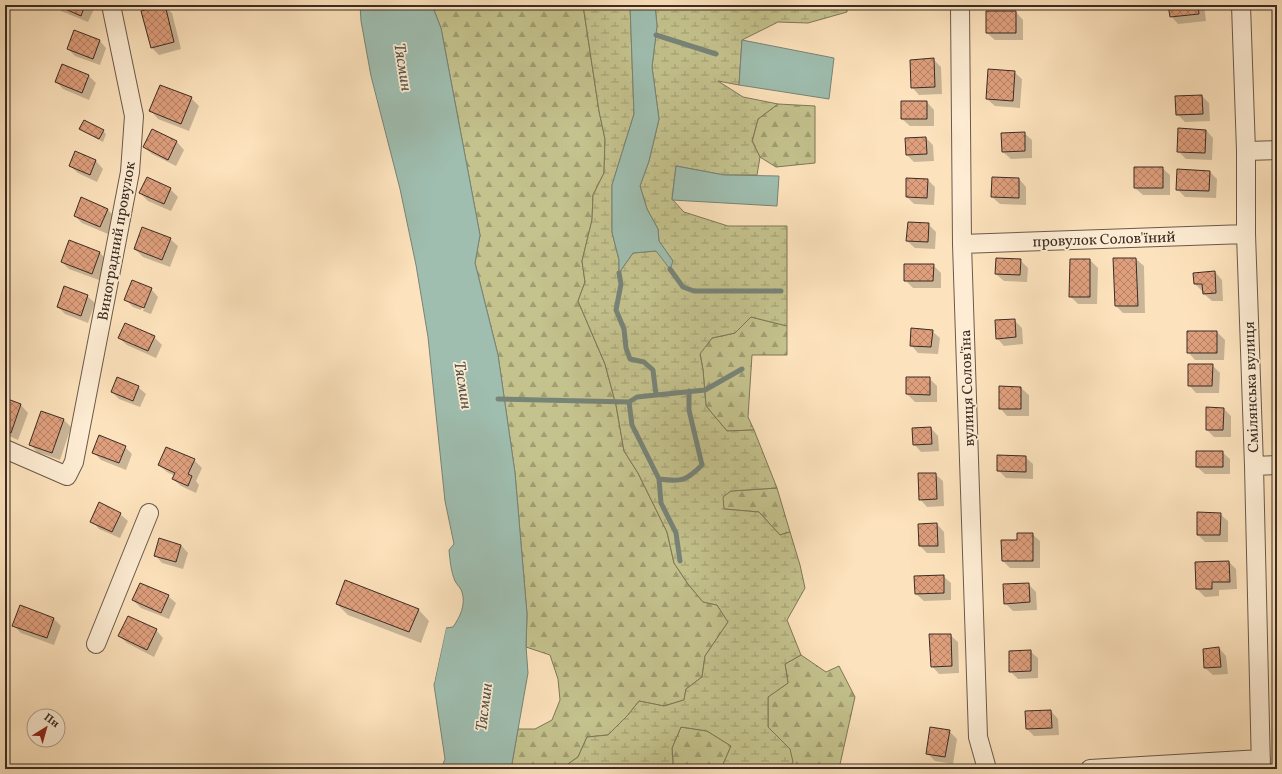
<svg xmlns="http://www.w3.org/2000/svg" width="1282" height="774" font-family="Vollkorn,serif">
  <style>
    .forest { fill: url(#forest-firs); stroke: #7f7759 }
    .wetland { fill: url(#wetland-marsh); stroke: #7f7759 }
    .water { fill: #9fbeb0; stroke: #778478 }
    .pier { fill: #fde3bd }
    .shadow { fill: #0003 }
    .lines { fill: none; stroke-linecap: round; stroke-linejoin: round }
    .stream { stroke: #778478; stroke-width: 5 }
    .building { fill: url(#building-cross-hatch); stroke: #3a2c25 }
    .minor-casing { stroke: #6b5a4b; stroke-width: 20 }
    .minor { stroke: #feedd4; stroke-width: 18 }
    .labels { text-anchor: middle; stroke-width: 3.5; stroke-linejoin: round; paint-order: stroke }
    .street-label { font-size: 15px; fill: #3a2c25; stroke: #feedd4 }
    .water-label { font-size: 16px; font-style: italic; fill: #535048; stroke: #feedd4 }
  </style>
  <defs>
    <pattern id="forest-firs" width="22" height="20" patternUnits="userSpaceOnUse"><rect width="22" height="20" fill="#c4c28d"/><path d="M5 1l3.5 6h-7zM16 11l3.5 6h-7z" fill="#a09e73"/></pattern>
    <pattern id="wetland-marsh" width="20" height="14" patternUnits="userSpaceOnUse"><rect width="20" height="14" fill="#c4c28d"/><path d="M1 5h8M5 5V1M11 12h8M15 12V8" fill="none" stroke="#a09e73"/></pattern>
    <pattern id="building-cross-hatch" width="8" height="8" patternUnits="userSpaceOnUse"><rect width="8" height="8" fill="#df9f7d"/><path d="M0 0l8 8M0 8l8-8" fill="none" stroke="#b68266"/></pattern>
  </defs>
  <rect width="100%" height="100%" fill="#fde3bd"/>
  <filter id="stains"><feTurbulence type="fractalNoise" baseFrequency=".005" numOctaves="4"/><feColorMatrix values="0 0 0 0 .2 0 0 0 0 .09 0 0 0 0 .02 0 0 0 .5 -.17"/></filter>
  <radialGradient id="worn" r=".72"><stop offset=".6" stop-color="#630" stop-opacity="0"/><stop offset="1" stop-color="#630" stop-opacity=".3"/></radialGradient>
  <path class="forest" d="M432 5H583L599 111 605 139 604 173 593 195 592 220 582 261 585 282 578 301 605 364 616 405 624 451 638 473 667 532 674 563 688 584 703 602 717 605 728 622 705 656 702 677 686 689 684 700 664 706 639 701 628 715 608 735 587 737 578 757 561 769H511L518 729H535L552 720 560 700 558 679 550 655 526 647 527 614 515 473 498 355 475 263 480 235 441 28Z
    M778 104 815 106V163L776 167 760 157 752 142 758 119Z
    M751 317 787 326V355H752L748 417 754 430 727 431 706 406 703 370 700 353 712 338 735 333Z
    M777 488 790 532 780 535 759 512 724 509 722 497 731 491Z
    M801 655 826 672 839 666 855 697 839 769H787L793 762 768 727V697L788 683 785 664Z
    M681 727 707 731 731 746 721 769H667L673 763 672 748Z"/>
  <path class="wetland" d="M583 5H630L634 114 612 185V232L619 260V273L633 253 656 251 673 261 659 241 658 229 647 209 640 186 649 161 659 119 652 67 657 26 655 5H847V12L808 23 778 22 742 40 739 85 718 81 743 97 778 104 758 119 752 141 760 157 757 175H724L676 166 672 199 684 212 728 226H787V326L751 317 735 333 712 338 700 354 703 370 706 406 727 431 754 430 777 488 731 491 723 497 724 509 759 512 780 535 790 532 800 565 805 588 787 620 801 655 785 664 788 683 768 697V727L790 749 793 762 787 769H721L731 746 707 731 681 727 672 748 673 763 667 769H561L578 757 587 737 608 735 628 715 639 701 664 706 684 700 686 689 702 677 705 656 728 622 717 605 703 602 688 584 674 563 667 532 638 473 624 451 616 405 605 364 578 301 585 282 582 261 592 220 593 195 604 173 605 139 599 111Z"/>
  <path class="water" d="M360 5H432L441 28 480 235 475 263 498 355 515 473 527 614 526 646 528 673 511 769H441L445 759 434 685 446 628 453 627C460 617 466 605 462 592 461 588 457 585 455 581 451 572 450 560 449 550L454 544 445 501 428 337 416 265 400 189 371 76 361 21Z
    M630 5H655L657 26 652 67 659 119 649 161 640 186 647 209 658 229 659 241 673 261 670 269 656 251 633 253 619 273V260L612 232V185L634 114Z
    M742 40 834 58 829 99 739 85Z
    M676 166 724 175 779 176 777 206 672 200Z"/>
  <path class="pier" d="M444 628H446L434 683 432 682Z"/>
  <path class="shadow" d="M56 5H96L88 22 61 11Z
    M1169 5H1204L1206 21 1178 24 1171 16Z
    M164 6 172 13 181 49 159 55 152 48Z
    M1016 12 1023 20V40H995L987 33Z
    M99 40 106 48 100 65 75 56 68 49Z
    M933 59 941 67 942 94 919 95 912 87Z
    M1014 72 1022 79 1020 108 995 106 987 99Z
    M89 76 96 83 89 100 63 89 56 81Z
    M1202 96 1209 103 1210 121 1185 122 1177 114Z
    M191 98 199 106 189 131 158 119 151 111Z
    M927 102 934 110V126H910L902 119Z
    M80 129 103 131 106 134 103 142 84 132Z
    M153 130 177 142 184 150 176 166 152 154 144 147Z
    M1206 130 1213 138 1212 160 1186 159 1178 151Z
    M1024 133 1032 140V158L1011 159 1003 152Z
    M926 138 933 145 934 161 914 162 907 155Z
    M76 153 96 161 103 169 97 182 78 173 70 166Z
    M1162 168 1170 175V195H1143L1135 188Z
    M1210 172 1217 179 1216 198 1185 197 1177 189Z
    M1019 179 1026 187V205L1000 204 992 197Z
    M928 180 935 187 934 205 914 204 907 197Z
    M170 189 178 197 171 211 148 201 140 193Z
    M107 209 115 217 108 234 82 223 75 216Z
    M928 224 936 232 935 249 915 248 907 241Z
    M170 239 178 246 170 267 143 257 135 249Z
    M100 253 107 260 99 280 69 269 62 262Z
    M1114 259H1136L1144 266 1145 313H1123L1116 306Z
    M1020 260 1028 268 1027 282 1004 281 996 274Z
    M1071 260H1090L1098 268 1097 304H1078L1070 296Z
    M933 265 941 273V288H913L905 280Z
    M1215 272 1222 280 1223 301H1212L1204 294V291L1203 292 1195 284 1194 274Z
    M151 289 158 297 151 314 143 311 151 292H149L141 310 133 307 125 299Z
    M87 296 95 303 88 323 65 314 58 307Z
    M1014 320 1022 328 1023 344 1004 346 997 338Z
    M932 331 940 338 938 354 918 353 911 345Z
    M1188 332H1217L1225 340 1224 360H1195L1188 352Z
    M154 337 162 345 156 358 127 345 119 338Z
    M1212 365 1220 373 1219 393H1196L1189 385Z
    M907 378H929L937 386V402H915L907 394Z
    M138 387 146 394 140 407 119 399 112 392Z
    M1000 387 1021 388 1029 395V416H1007L1000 408Z
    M6 399 21 405 28 413 18 440 5 434Z
    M1224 409 1231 416V437H1214L1207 430Z
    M41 412 64 420 71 427 60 460 37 452 30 444Z
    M931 428 938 436 939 451 921 452 914 444Z
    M125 447 132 454 126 470 101 460 93 452Z
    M1222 452 1230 459V474H1205L1197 467Z
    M1025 457 1033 464V479L1006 478 998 470Z
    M194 460 202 468 196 481 199 485 196 493 181 486 173 479 175 476 167 472 159 465Z
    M935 474 943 481 944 506 927 507 920 499Z
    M120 514 128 521 120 538 99 529 92 521Z
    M1220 514 1228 521V542H1205L1198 535Z
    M937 524 944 532 945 553H927L920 546Z
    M1032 534 1040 541V568H1010L1003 561 1018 541Z
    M181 545 188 553 183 569 162 563 155 555Z
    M1229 562 1236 569 1237 589 1219 590V596L1205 597 1197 589 1196 563Z
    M943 576 951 583V600L924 601 916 594Z
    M1028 584 1036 592 1037 610 1013 611 1005 603Z
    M168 596 176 603 169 619 141 608 133 600Z
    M337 604 418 609 429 621 421 643 348 615Z
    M54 619 61 626 54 645 21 633 14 626Z
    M156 630 163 638 154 657 127 643 119 636Z
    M950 635 958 642 959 673 939 674 932 666Z
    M1219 648 1226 656 1228 674 1213 675 1205 668Z
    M1030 651 1038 658V678L1018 679 1010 671Z
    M1051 711 1058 719 1059 735 1034 736 1027 729Z
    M949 731 957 739 953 764 935 761 927 753Z"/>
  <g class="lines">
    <path class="stream" d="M656 35 716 54
      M670 269 683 287 694 291H781
      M619 273 621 284 616 310 624 329 626 348 630 359 644 362 653 370 656 395
      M498 399 629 402 637 397 705 390 742 369
      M629 402 632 425 659 479C682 482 686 481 702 465L689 410V391
      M659 479 661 503 676 533 680 561"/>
  </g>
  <path class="building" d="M56 5H85L81 16Z
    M163 5H165L174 42 151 48 141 11Z
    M1168 5H1198L1199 14 1170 17Z
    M1275 5H1277V19H1276Z
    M986 11H1016V33H986Z
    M74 30 100 40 93 59 67 49Z
    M934 58 935 87 911 88 910 60Z
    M62 64 89 75 82 93 55 82Z
    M988 69 1015 71 1013 101 986 99Z
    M160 85 192 97 181 124 149 111Z
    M1202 95 1203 114 1176 115 1175 96Z
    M901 101H927V119H901Z
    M84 120 104 130 99 139 79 129Z
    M1178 128 1206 130 1205 153 1177 152Z
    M152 129 177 141 168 160 143 147Z
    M1025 132V151L1002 152 1001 133Z
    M926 137 927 154 906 155 905 138Z
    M75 151 96 160 90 175 69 166Z
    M1134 167H1163V188H1134Z
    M1177 169 1210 171 1209 191 1176 190Z
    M147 177 171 188 164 204 139 193Z
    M992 177 1019 178V198L991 197Z
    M906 178 928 179 927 198 906 197Z
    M81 197 108 209 100 227 74 216Z
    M908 222 929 223 928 242 906 241Z
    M142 227 171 238 162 260 134 249Z
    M69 240 100 252 92 274 61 262Z
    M996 258 1021 259 1020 275 995 274Z
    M1113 258H1136L1138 306H1115Z
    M1070 259H1090V297H1069Z
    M904 264H934L933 281H904Z
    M1215 271 1216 293 1203 294 1202 284H1194L1193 273Z
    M132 280 152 288 144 308 124 300Z
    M64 286 88 295 81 316 57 307Z
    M1015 319 1016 337 996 339 995 320Z
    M125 323 155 336 148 351 118 338Z
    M911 328 933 330 931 347 910 346Z
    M1187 331H1217V353H1187Z
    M1188 364H1213L1212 386H1188Z
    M117 377 139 386 133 401 111 392Z
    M906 377H930V395L906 394Z
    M999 386 1021 387V409H999Z
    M5 398 21 404 11 433 5 431Z
    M1206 407 1224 408 1223 430H1206Z
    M41 411 64 419 52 453 29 445Z
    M931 427 932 444 913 445 912 428Z
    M99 435 126 446 119 463 92 453Z
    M166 447 195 459 188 474 192 476 188 486 172 479 175 473 158 465Z
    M1196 451H1223V467H1196Z
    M997 455 1026 456V472L997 471Z
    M918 473H936L937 499 919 500Z
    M99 502 121 513 112 532 90 522Z
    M1197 512 1221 513 1220 535H1197Z
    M937 523 938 546H919L918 524Z
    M1017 533H1033V561H1002L1001 540H1017Z
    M159 538 181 545 176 562 154 556Z
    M1229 561 1230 582H1212V589H1196L1195 562Z
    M944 575V593L915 594 914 576Z
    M345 580 419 609 409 632 336 604Z
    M140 583 169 595 161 613 132 600Z
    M1029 583 1030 602 1004 604 1003 584Z
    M20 605 54 618 47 638 12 626Z
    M128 616 157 629 147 650 118 636Z
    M929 634H951L952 666 931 667Z
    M1219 647 1221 667 1204 668 1203 649Z
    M1031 650V671L1009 672V651Z
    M1051 710 1052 728 1026 729 1025 711Z
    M930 727 950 730 945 757 926 754Z
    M5 763 20 769H5Z"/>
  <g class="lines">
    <g class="minor-casing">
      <path id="minor" d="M960 5 962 244 978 737 987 769
        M1241 5 1246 151V234L1254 466 1261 769
        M1246 151 1277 150
        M962 244 1246 234
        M5 449 67 476 74 462 130 172 134 116 111 5
        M1254 466 1277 465
        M96 644 149 513
        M1090 769 1261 759"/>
    </g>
    <use href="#minor" class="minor"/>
  </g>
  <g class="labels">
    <g class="street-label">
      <text transform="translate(1104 239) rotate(-2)" y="5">провулок Солов'їний</text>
      <text transform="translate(116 241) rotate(-80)" y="5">Виноградний провулок</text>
      <text transform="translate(1251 387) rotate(-92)" y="5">Смілянська вулиця</text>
      <text transform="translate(967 388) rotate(-92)" y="5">вулиця Солов'їна</text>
    </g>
    <g class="water-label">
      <text transform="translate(404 67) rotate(81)" y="6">Тясмин</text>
      <text transform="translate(464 385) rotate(81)" y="6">Тясмин</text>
      <text transform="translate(483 707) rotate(-83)" y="6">Тясмин</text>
    </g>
  </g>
  <rect width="1282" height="774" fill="none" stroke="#fde3bd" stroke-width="20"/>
  <rect x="6" y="6" width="1270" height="762" fill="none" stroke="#3a2c25" stroke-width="2"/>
  <rect x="10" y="10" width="1262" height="754" fill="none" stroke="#3a2c25"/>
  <g transform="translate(46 728) rotate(37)"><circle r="19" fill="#feedd4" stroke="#b0a08e"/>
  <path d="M0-3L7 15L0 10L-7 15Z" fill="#8f2418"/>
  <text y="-6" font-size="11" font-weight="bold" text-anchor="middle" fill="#3a2c25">Пн</text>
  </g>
  <rect width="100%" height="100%" filter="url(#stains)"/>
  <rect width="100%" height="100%" fill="url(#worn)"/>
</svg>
